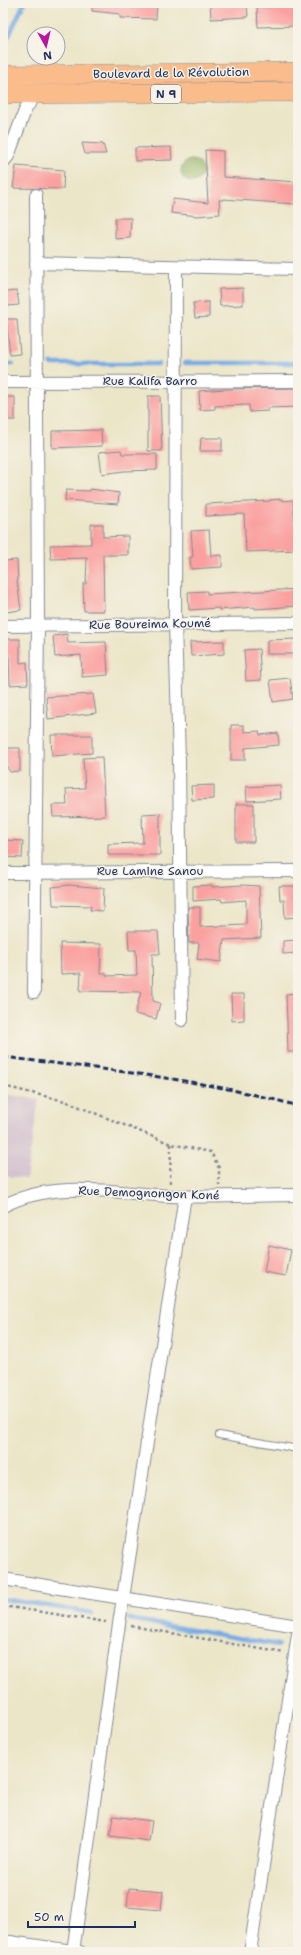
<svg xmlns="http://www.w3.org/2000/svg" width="301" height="1955" font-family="'Shantell Sans',sans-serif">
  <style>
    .industrial { fill: #d0bdcc }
    .forest { fill: #9ab668; stroke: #5a7263 }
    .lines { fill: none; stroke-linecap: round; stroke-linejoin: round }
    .stream { stroke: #76aae3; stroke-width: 4.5 }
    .building { fill: #faa1a0 }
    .lane-casing { stroke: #848a94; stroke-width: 8 }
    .street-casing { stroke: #848a94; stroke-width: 14 }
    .primary-casing { stroke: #848a94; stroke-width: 20 }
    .path { stroke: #848a94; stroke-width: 2.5; stroke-dasharray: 3 3; stroke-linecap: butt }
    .lane { stroke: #fff; stroke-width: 6 }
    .street { stroke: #fff; stroke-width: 12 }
    .primary { stroke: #fabc8b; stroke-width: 19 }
    .rail { stroke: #1b2f5e; stroke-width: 3; stroke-dasharray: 6 3; stroke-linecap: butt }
    .labels { text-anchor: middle; stroke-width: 3; stroke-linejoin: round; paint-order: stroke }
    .shield { fill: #f7f3e8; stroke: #5d6a87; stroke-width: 1 }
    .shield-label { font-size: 11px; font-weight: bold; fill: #1b2f5e }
    .street-label { font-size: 12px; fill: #1b2f5e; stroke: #f7f3e8 }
  </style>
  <rect width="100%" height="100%" fill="#f7f3e8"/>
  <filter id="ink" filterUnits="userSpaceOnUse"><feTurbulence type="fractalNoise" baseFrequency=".025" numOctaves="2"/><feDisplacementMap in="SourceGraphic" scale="8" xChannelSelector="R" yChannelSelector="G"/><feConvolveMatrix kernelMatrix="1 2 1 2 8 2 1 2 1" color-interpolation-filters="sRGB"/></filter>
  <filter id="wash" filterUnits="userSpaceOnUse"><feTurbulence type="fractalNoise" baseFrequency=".012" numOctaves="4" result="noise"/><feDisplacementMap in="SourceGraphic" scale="16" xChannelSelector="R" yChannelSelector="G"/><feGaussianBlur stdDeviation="0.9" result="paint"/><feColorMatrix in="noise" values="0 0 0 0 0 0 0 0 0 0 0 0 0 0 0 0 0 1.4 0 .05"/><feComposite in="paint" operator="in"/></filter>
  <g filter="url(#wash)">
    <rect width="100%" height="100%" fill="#ece6c9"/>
    <path class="industrial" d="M3 1094 39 1099 26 1179 3 1175Z"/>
    <path class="forest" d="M181 171a11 11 0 1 1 22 0a11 11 0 1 1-22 0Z"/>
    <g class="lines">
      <path class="stream" d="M9 36 24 3
        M185 363H296
        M3 364H13
        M51 364H158
        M3 1599 92 1613
        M129 1619 278 1645"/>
    </g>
    <g id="blocks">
      <path class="building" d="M92 3H157L156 19 120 18V14L92 11Z
        M210 3H247L248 17 211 19Z
        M284 3H298V26L258 27 257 7 283 6Z
        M82 143 103 144 106 154H85Z
        M171 147 172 160 135 161V148Z
        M205 150 223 151V177L298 182V200H295V204L223 199V200H219L220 214 198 216 171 213 173 199 208 203Z
        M16 166 64 170 63 189 13 188Z
        M115 218H131L130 238 115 239Z
        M243 288V305L220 306 219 289Z
        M17 291 19 305 8 306 5 292Z
        M209 302V317L195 318 193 303Z
        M6 319H17L20 354 10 355Z
        M297 388 298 407 268 408V411L250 412 249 405 215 406V409L200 410 199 391 225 389Z
        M148 396H160L162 451H148Z
        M3 397H15V420H3Z
        M101 430 102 446 52 448V431Z
        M201 438H222V451H200Z
        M121 450 122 454H157V470L124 471 102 474 99 452Z
        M90 489 119 493 118 504 65 500 66 490 90 491Z
        M282 499V501L293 500 298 550 246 552 244 514 206 516V504L270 501V500Z
        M91 524H103V537L128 536V555H103L104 611H84L83 584H86L87 558 51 559 50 545 91 544Z
        M209 530 211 556 222 555V567L191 569 190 557H193L191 531Z
        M17 560 18 581H17L21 610 6 612 3 589V561Z
        M298 589V606L255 609V607L219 610V608L189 610 188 592 207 591V594Z
        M67 634 68 643 106 642 108 675 82 677 81 655 55 657 53 636Z
        M3 639H20V663L27 662 28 684 10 685 9 656H3Z
        M296 639 297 654H267V640Z
        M224 641V654L191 656 190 642Z
        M259 649 261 680 246 681 244 650Z
        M290 678 293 699 273 702 270 680Z
        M93 694 96 713 48 719 46 697Z
        M231 725H244V732L259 731 260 735 278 733 279 745 245 748V760H231Z
        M51 735H92V753L52 756Z
        M3 748H20V771L10 772 3 760Z
        M102 757 105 816 53 817 52 805H67L66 789 85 788 83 758Z
        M214 785V799L192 800 191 786Z
        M280 785 281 799 247 801 246 787Z
        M236 804H254V842H236Z
        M160 813V855H108V844L143 843 142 814Z
        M3 840 23 841 22 858 3 857Z
        M69 885 104 888 103 911 90 910 91 906 53 905 52 887Z
        M212 885V887L242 885 259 886 261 938 224 940 221 962 197 959 199 943H189L188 907H200V927L246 925V900L222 902 221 899 193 901V886Z
        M279 886H298V917L285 918 284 900H280Z
        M128 931H158L160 954H152L153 1001 160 1003 156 1019 135 1014 141 992 80 991 81 973 61 974 60 943 101 944 100 973H106V976L137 975 136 950H129Z
        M298 940V953L283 954V941Z
        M298 993V1052H288L286 994Z
        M231 994H244V1020L232 1021Z
        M269 1245 291 1250 286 1276 264 1272Z
        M113 1816 152 1821 149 1841 110 1836Z
        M129 1888 163 1891 161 1910 127 1907Z"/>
    </g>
  </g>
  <g filter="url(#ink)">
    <use href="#blocks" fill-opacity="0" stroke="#848a94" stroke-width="1"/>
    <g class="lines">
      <g class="lane-casing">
        <path id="lane" d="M219 1435 298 1449"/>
      </g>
      <g class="street-casing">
        <path id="street" d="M3 162 8 156 26 108 35 95
          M36 263 298 269
          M176 267 175 623 179 761 182 1020
          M3 382 298 381
          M3 626 298 623
          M3 873 298 871
          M34 992 38 625 36 195
          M3 1206C54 1179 116 1193 170 1196 213 1198 256 1195 298 1195
          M3 1579 298 1626
          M3 1941 80 1952
          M73 1952 119 1624 185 1196
          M250 1952 298 1634"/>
      </g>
      <g class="primary-casing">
        <path id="primary" d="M3 75 298 72
          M3 94 298 92"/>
      </g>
      <path class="path" d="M3 1086 65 1101 171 1144 211 1152 219 1168V1185
        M170 1183 171 1144
        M3 1606 106 1622
        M131 1626 284 1653"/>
      <use href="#lane" class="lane"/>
      <use href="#street" class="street"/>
      <use href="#primary" class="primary"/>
      <path class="rail" d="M3 1057C100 1069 204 1079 298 1106"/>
    </g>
  </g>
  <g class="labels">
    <rect class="shield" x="151" y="85" width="30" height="18" rx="3"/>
    <g class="shield-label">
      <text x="166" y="98">N 9</text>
    </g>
    <g class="street-label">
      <text transform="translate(171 73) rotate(-1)" y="4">Boulevard de la Révolution</text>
      <text x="150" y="385">Rue Kalifa Barro</text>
      <text transform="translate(150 624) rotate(-1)" y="4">Rue Boureima Koumé</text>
      <text x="150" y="875">Rue Lamine Sanou</text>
      <text transform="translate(149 1193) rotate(2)" y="4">Rue Demognongon Koné</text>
    </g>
  </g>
  <rect width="301" height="1955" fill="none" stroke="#f7f3e8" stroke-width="16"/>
  <g transform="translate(46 46) rotate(172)"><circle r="19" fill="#f7f3e8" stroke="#9fa5b1"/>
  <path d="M0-3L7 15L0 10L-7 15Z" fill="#b5179e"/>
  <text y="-6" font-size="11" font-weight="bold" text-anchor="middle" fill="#1b2f5e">N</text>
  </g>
  <path d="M28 1921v6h107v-6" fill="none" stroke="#1b2f5e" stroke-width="2"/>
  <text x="34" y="1921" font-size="12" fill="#1b2f5e" stroke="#f7f3e8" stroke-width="3" paint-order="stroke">50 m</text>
</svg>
